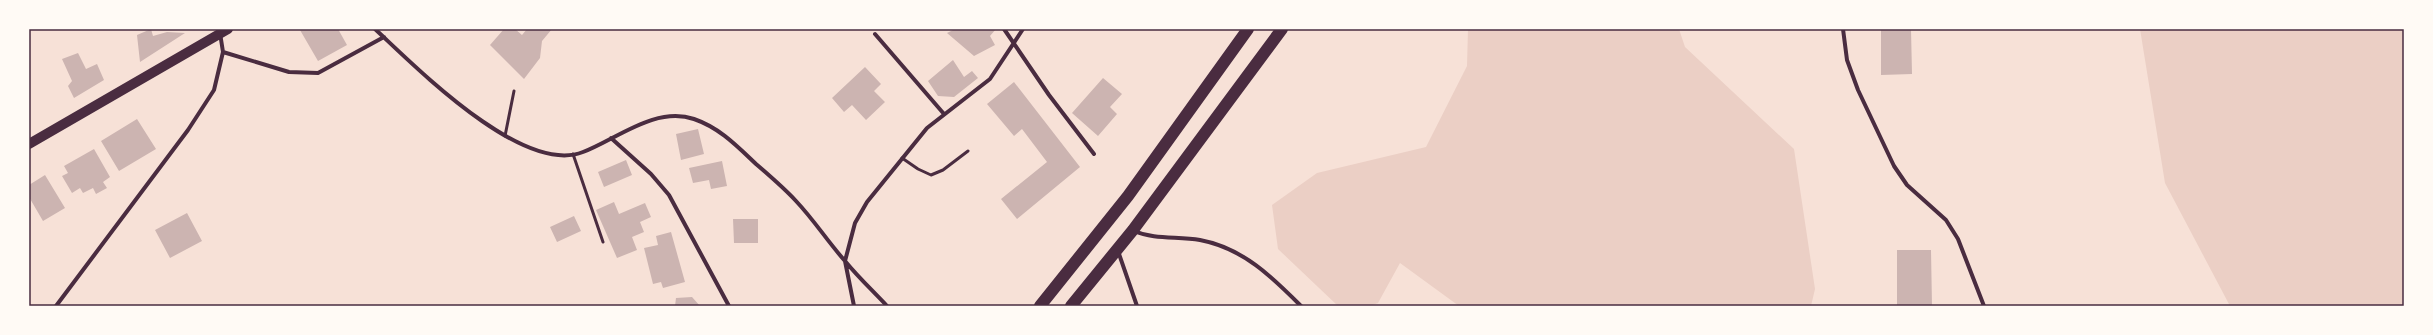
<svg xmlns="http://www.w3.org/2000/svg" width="2433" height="335" font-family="'Titillium Web',sans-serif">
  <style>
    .green { fill: #ebcfc5 }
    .building { fill: #ccb4b1 }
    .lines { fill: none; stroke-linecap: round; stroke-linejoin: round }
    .service { stroke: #4a2c40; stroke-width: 3 }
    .minor { stroke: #4a2c40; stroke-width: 4 }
    .primary { stroke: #4a2c40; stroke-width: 10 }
    .motorway { stroke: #4a2c40; stroke-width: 12 }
    .neatline { fill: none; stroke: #4a2c40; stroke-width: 1.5 }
  </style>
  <rect width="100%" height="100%" fill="#f7e1d7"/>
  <path class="green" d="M1468 29H1679L1685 47 1794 149 1815 289 1811 306H1459L1400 263 1378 303 1370 306H1338L1278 249 1272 205 1317 173 1426 147 1467 66Z
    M2140 29H2404V306H2230L2165 183Z"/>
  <path class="building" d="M151 29 153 36 167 32 185 33 140 62 137 35Z
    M301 29H338L347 45 318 61 300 30Z
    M504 29H515L522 35 527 29H552L542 41 540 58 524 79 490 45Z
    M955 29H996L990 36 995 45 974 56 947 33Z
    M1881 29H1911L1912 74 1881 75Z
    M78 53 86 69 97 64 104 80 74 98 68 86 72 81 62 59Z
    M953 60 964 77 972 71 978 78 954 97 938 96 928 81Z
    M865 67 881 84 874 91 885 102 866 120 852 105 844 112 832 98Z
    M1103 78 1122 94 1110 107 1117 114 1098 136 1072 113Z
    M1014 82 1080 167 1017 219 1001 199 1047 162 1022 129 1014 136 987 104Z
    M137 119 156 149 119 171 101 141Z
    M698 129 704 154 681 160 676 134Z
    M94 149 110 177 103 182 107 188 96 194 93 188 83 193 80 188 72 193 62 176 68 173 64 166Z
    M626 160 632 175 604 187 598 172Z
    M722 161 727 186 711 189 709 180 693 183 689 168Z
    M45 175 65 208 43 221 29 197V185Z
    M614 202 619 214 645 203 651 217 640 222 644 232 632 237 637 250 617 258 596 210Z
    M187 213 202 241 170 258 155 230Z
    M574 216 581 231 557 242 550 227Z
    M733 219H758V243H734Z
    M671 232 685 282 663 288 661 282 653 284 644 248 658 245 656 236Z
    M1897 250H1931L1932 306H1897Z
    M692 297 700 306H675L676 298Z"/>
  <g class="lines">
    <path class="service" d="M505 136 514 91
      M573 154 603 242
      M902 158 918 169 931 175 943 170 968 151"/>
    <path class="minor" d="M375 29C416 67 523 176 583 152 617 139 655 106 694 119 720 128 737 146 756 164 770 176 784 188 796 201 814 220 828 242 845 261 858 277 873 291 887 306
      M1004 29 1049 95 1094 154
      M1843 29 1847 60 1858 90 1894 166 1907 185 1946 220 1958 239 1984 306
      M875 34 944 114
      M223 52 289 72 318 73 384 37
      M611 138 651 174 669 195 729 306
      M1134 231C1155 240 1178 236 1200 240 1243 248 1272 277 1301 306
      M1118 251 1137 306
      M56 306 188 130 214 90 223 52 220 33
      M854 306 845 261 855 223 867 202 927 128 990 79 1023 29"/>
    <path class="primary" d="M29 144 228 29"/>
    <path class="motorway" d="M1040 306 1128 196 1248 29
      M1071 306 1133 230 1282 29"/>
  </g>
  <rect width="2433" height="335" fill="none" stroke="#fffaf5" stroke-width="60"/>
  <rect x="30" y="30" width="2373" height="275" class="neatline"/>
</svg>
